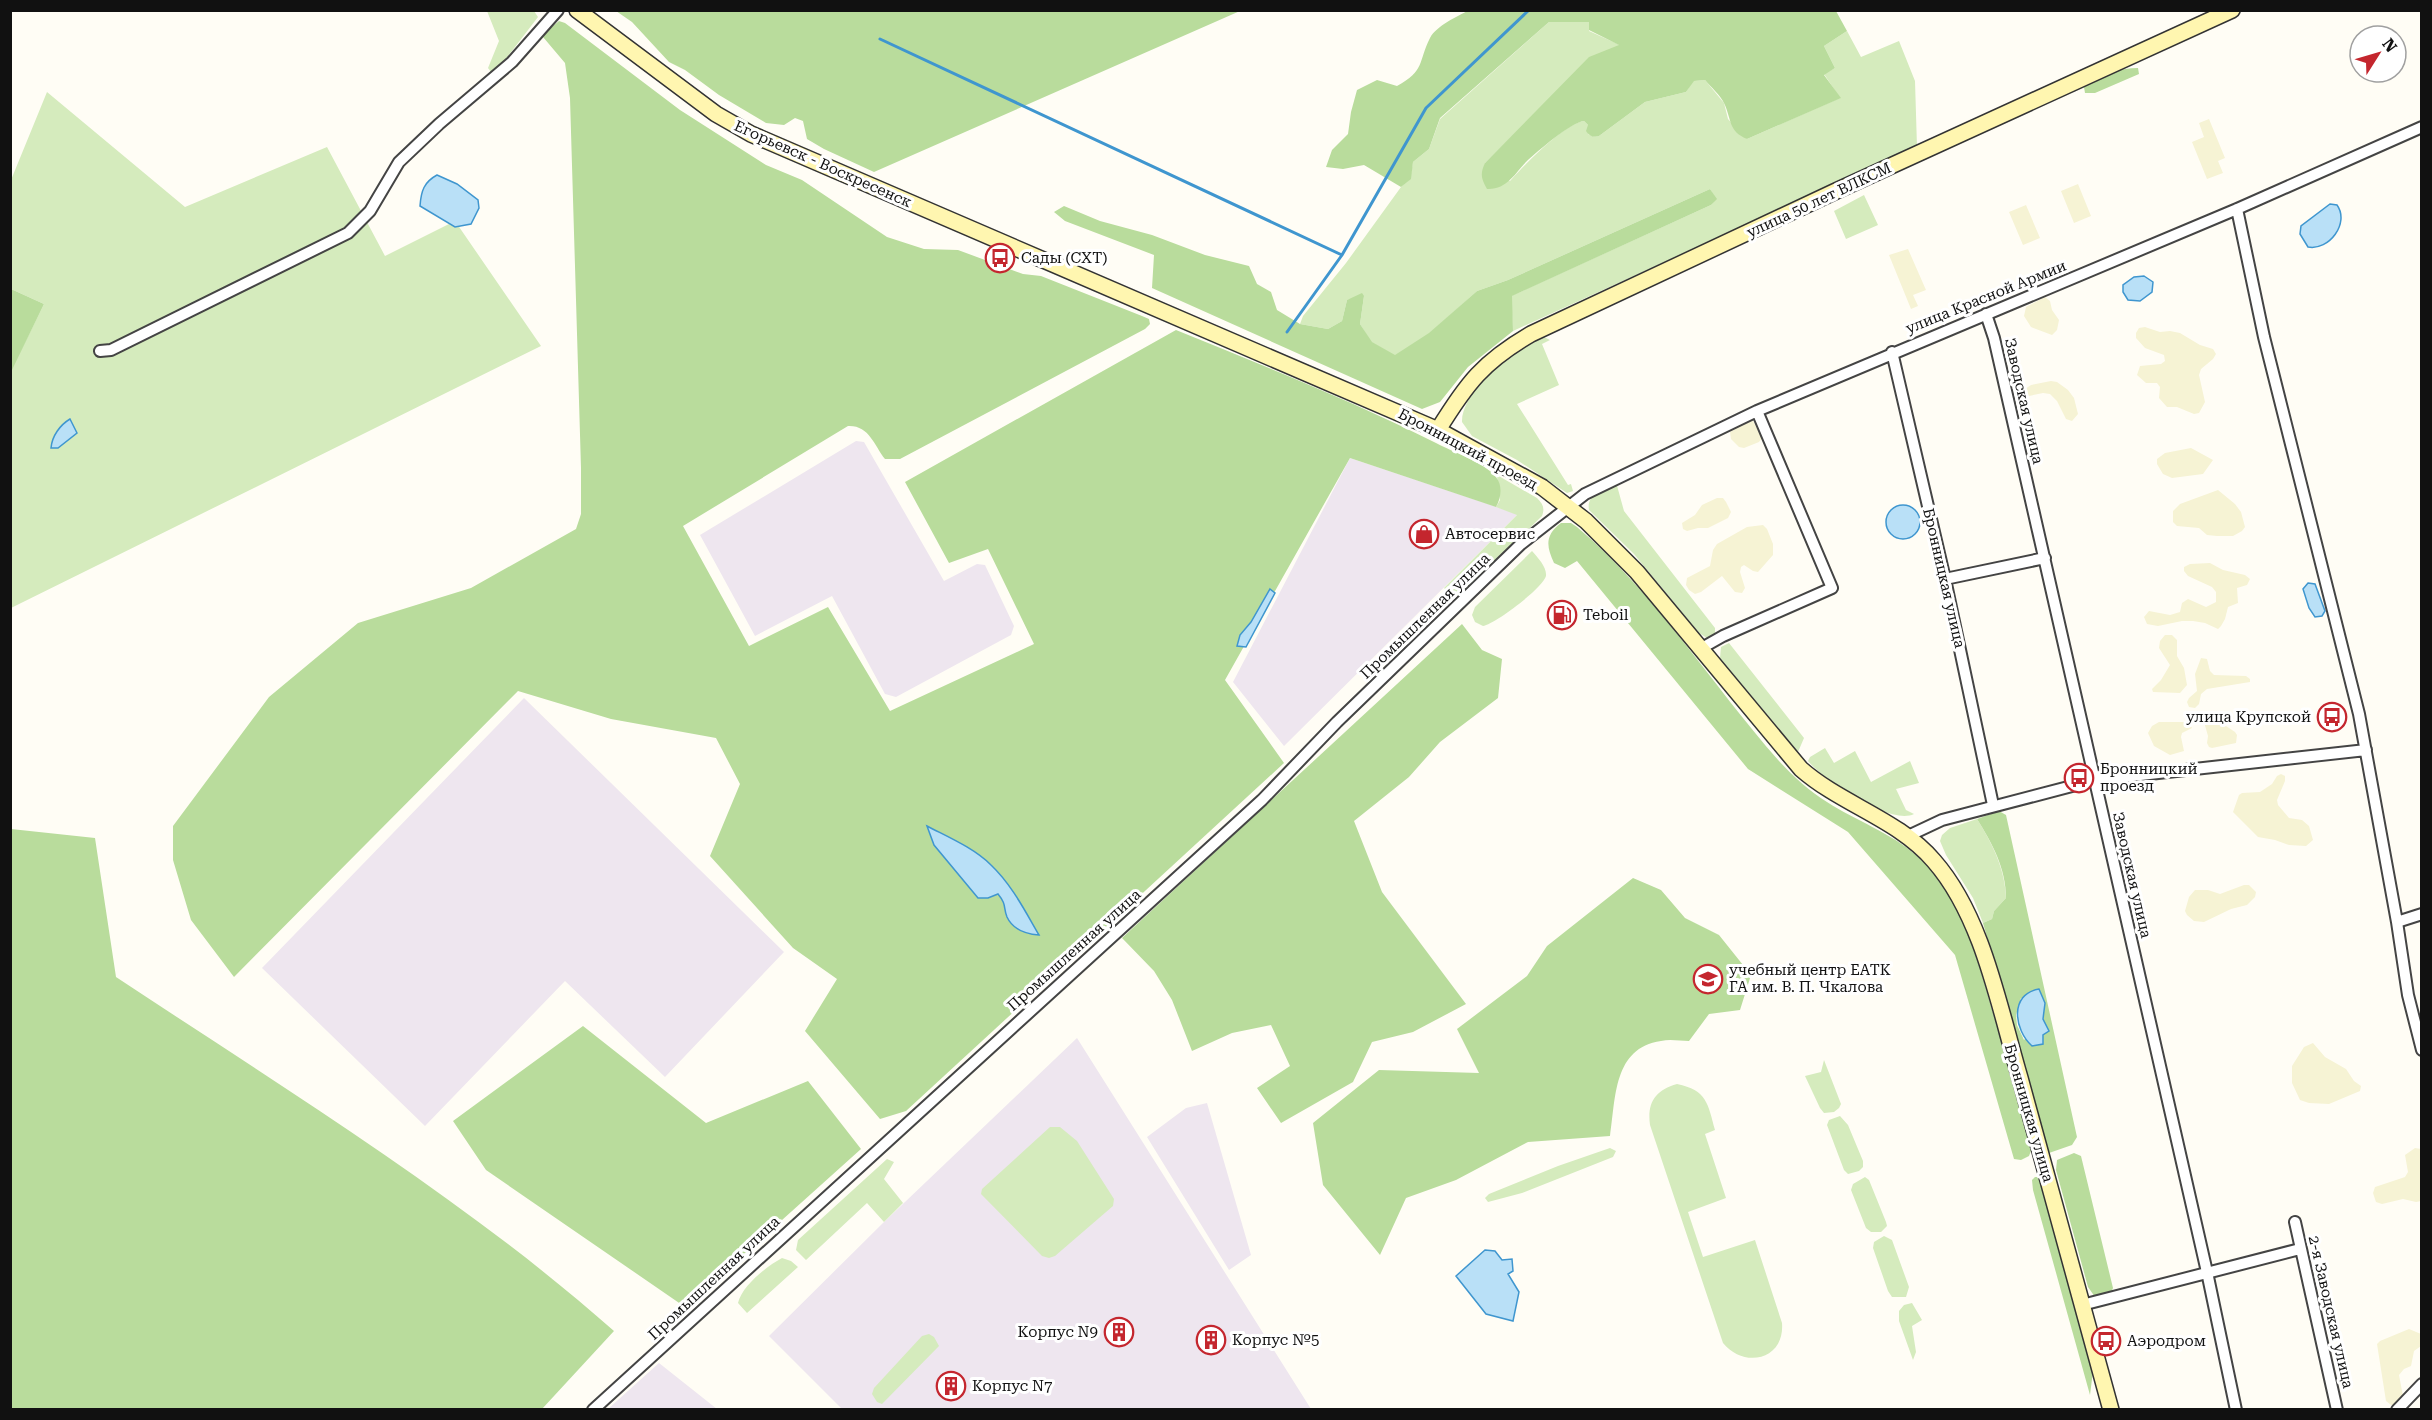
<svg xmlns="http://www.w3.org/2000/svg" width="2432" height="1420" font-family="'Roboto Serif',serif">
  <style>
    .industrial { fill: #eee6ef }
    .farmland { fill: #f6f3d4 }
    .green { fill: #d5ebbd }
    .forest { fill: #b9dc9c; fill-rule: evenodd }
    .water { fill: #b9e0f7; stroke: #3f96cf; stroke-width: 1.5 }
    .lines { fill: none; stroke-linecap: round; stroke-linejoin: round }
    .stream { stroke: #3f96cf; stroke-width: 3 }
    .street-casing { stroke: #444; stroke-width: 14 }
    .secondary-casing { stroke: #333; stroke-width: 18 }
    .street { stroke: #fff; stroke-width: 10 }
    .secondary { stroke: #fff6b0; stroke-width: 15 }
    .labels { text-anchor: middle; stroke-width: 6; stroke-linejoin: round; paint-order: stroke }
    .street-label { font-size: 15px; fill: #111; stroke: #fff }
    .poi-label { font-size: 15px; fill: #111; stroke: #fff; text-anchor: start }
  </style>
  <rect width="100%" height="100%" fill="#fffdf5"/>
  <path class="industrial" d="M856 441 864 442 944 581 977 564 985 565 1014 626 1011 635 896 697 885 694 832 596 755 636 700 535Z
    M1350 458 1518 514 1284 746 1233 682Z
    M524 698 784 952 665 1077 565 981 425 1126 262 968Z
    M1077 1038 1311 1409H842L769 1336 884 1222Z
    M1207 1103 1251 1255 1229 1270 1147 1137 1186 1108Z
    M659 1363 717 1409H608Z"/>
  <path class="farmland" d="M2209 119 2225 158 2218 161 2223 173 2207 179 2192 142 2204 137 2199 123Z
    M2078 184 2091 216 2074 223 2061 191Z
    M2026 205 2040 238 2023 245 2009 212Z
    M1908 249 1926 290 1913 295 1918 306 1911 309 1889 255Z
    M2045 297 2050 301 2052 310 2059 320 2057 330 2052 335 2031 327 2024 316 2026 307Z
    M2145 327 2160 332 2170 331 2180 333 2200 345 2213 349 2216 354 2213 359 2201 369 2199 375 2205 402 2199 413 2194 414 2177 407H2167L2159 398 2160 387 2157 383H2146L2137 375 2140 366 2161 364 2165 361 2164 355 2145 348 2136 338V333L2139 328Z
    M2051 381 2057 382 2068 390 2074 398 2078 414 2072 421 2066 419 2057 401 2050 394 2043 393 2029 396 2026 395 2025 389 2031 385Z
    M1748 421H1753L1762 438 1759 442 1744 448 1739 447 1731 439 1730 432Z
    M2191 448 2213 460 2203 474 2172 478 2163 474 2157 464V459L2165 453Z
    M2218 490 2235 504 2241 512 2245 527 2242 531 2233 536H2217L2207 535 2199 528 2177 526 2173 522V511L2180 504Z
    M1717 498H1723L1726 502 1731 512 1728 518 1708 528H1698L1687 531 1683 529 1682 523 1695 515 1702 505Z
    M1763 525 1767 529 1773 544V555L1758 572 1753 571 1744 565 1741 567 1740 572 1745 588 1742 593 1735 592 1722 576 1701 592 1695 594 1689 590 1686 585 1687 578 1710 566 1713 550 1717 544 1747 527Z
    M2210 563 2223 570 2245 575 2250 579 2247 585 2237 588 2238 603 2228 607 2225 619 2221 626 2218 629 2205 623 2193 621H2182L2158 626 2147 624 2144 617 2149 611 2170 615 2180 612 2182 603 2188 599 2206 607 2216 602V592L2212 587 2188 576 2184 571V567L2190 564Z
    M2165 635H2172L2177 640V656L2184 668 2187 685 2180 693 2153 692 2152 689 2161 680 2170 665 2159 648 2160 641Z
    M2201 658 2207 659 2210 671 2214 675 2246 676 2250 679V682L2207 689 2201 694 2199 704 2195 708 2189 707 2187 702 2189 698 2197 691 2195 674Z
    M2212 711 2218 714 2223 724 2235 732 2237 735 2236 743 2212 748 2209 747 2207 743 2208 736 2204 722 2206 715Z
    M2159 722H2188L2192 728 2182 733 2181 737 2184 751 2170 755 2154 746 2148 733 2152 726Z
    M2281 774 2285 776V781L2277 800 2278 805 2289 818 2302 820 2309 826 2313 840 2306 846 2289 845 2275 840 2258 837 2233 812 2239 795 2242 793 2260 792 2272 784 2277 776Z
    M2244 885H2249L2256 892 2255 897 2247 905 2231 909 2204 922 2194 921 2187 915 2185 911 2189 897 2195 890H2208L2220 894Z
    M2313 1043 2325 1057 2346 1069 2354 1081 2361 1086 2360 1091 2329 1104 2309 1103 2300 1100 2292 1083V1066L2304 1047Z
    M2415 1148 2421 1149V1201L2416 1202 2403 1199 2382 1204 2376 1202 2373 1193 2375 1187 2405 1177 2408 1172 2405 1155Z
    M2409 1329 2421 1334V1346L2414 1351 2411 1366 2404 1369 2399 1375 2403 1396 2395 1405H2391L2386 1401 2377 1344 2380 1341Z"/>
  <path class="green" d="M487 11H534L538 17 505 60 491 72 488 68 499 41Z
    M1549 22H1590L1589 31 1620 45 1549 100 1485 163 1510 181C1522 167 1566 122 1584 121L1588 125V134L1595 137 1599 136 1645 102 1686 92 1693 81 1705 80 1724 103 1728 119 1747 139 1840 98 1824 74 1835 68 1824 46 1847 31 1861 57 1899 41 1915 81 1917 147 1513 331 1511 296 1711 205 1716 199 1710 189 1508 280 1477 291 1429 334 1395 356 1371 342 1360 324 1364 296 1347 300 1342 321 1328 329 1300 324 1303 316 1346 263 1401 187 1410 179 1413 162 1429 149 1440 119Z
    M47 92 185 207 327 147 385 256 455 221 541 346 11 608 10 372 44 304 11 289V180Z
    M1864 195 1878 225 1846 239 1834 211Z
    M1544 337 1550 340 1542 344 1559 385 1517 404 1568 485 1571 484 1573 491 1567 493 1517 460 1472 436 1462 422C1461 391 1516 346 1544 337Z
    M1478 464 1537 498C1543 504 1545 508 1542 516L1460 597 1451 594 1444 588 1517 515 1496 507 1500 500 1497 477Z
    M1616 482 1624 511 1715 628V635L1707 638 1699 633 1634 554 1589 510C1586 494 1604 489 1616 482Z
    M1532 551C1538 558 1547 567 1546 576 1543 588 1495 624 1483 626L1475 622 1472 615 1475 607Z
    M1729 643 1804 738 1798 752 1720 658 1721 647Z
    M1825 748 1834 763 1855 751 1871 782 1910 761 1919 783 1896 789 1906 810 1914 814C1890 826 1824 780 1808 761L1810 757Z
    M1977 819C1992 843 2005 868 2006 898L1994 911 1992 919 1983 923 1973 898 1946 855 1940 841 1942 835 1950 828Z
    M1824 1060 1841 1104 1839 1108 1834 1112 1824 1113 1820 1108 1805 1076 1821 1072Z
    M1677 1084C1707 1090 1708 1104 1715 1130L1705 1134 1726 1198 1688 1212 1703 1257 1755 1240 1782 1323C1785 1360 1744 1369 1723 1343L1650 1125C1647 1103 1655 1090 1677 1084Z
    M1840 1116 1848 1125 1863 1161V1167L1859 1171 1848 1174 1844 1170 1827 1125 1829 1120Z
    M1050 1127H1060L1077 1141 1114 1199 1113 1206 1055 1256 1049 1258 1042 1256 981 1194 982 1189Z
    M1610 1148 1616 1151 1613 1157 1522 1193 1488 1202 1485 1198 1489 1194 1558 1166Z
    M887 1159 894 1162 884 1179 903 1203 884 1222 867 1203 806 1260 796 1250 798 1240Z
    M1865 1177 1869 1180 1886 1222 1887 1226 1881 1232H1871L1866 1228 1851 1190 1853 1184Z
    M1884 1236 1892 1240 1909 1287 1906 1297H1892L1888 1291 1873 1248 1874 1242Z
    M782 1258 791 1261 798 1267 747 1313 738 1303C742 1286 767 1266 782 1258Z
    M1912 1303 1922 1320 1912 1326 1916 1352 1913 1360 1899 1321V1311L1904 1305Z
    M929 1334 934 1337 939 1346 882 1404 877 1402 872 1394 874 1388 922 1336Z"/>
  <path class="forest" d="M1469 10 1836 11 1847 31 1824 46 1835 68 1824 75 1841 98 1747 139C1728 131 1732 120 1724 103 1720 95 1711 87 1705 80L1694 81 1686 92 1645 102 1599 136C1594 138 1589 136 1586 131L1588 125 1584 121C1571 122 1537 152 1527 161 1515 173 1507 190 1487 189 1481 178 1480 174 1485 163L1589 57 1619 45 1589 30V22H1549L1440 118 1429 149 1413 162 1411 179 1401 187 1364 165 1343 169 1326 167 1332 150 1348 134 1351 112 1357 90 1377 80 1397 86C1425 71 1418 62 1430 38 1437 25 1457 17 1469 10Z
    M616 11H1240L874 172 824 149 807 139 803 121 795 118 784 125 766 123 719 95 685 70 669 62 632 22Z
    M559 21 565 23 680 110 766 165 802 180 887 237 924 249 958 250 1023 274 1041 276 1142 316 1149 319 1150 324 1145 329 900 459H885C874 445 869 425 848 426L683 526 749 646 828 607 890 711 1034 644 988 549 949 563 905 482 1176 330C1264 366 1352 401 1436 443 1453 452 1485 463 1496 477 1503 486 1501 498 1496 507L1350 458 1225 680 1284 763 906 1111 880 1119 805 1031 837 979 793 948 710 856 740 784 716 738 611 719 518 691 234 977 191 920 173 860V826L269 697 358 623 471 588 576 529 581 514V468L570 98 565 63 543 37 546 32ZM960 844 1039 935 1007 917 1006 904 998 894 988 898Z
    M2138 68 2139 74 2095 93H2085L2084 87C2098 74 2120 68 2138 68Z
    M1710 189 1717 199 1711 205 1512 296 1513 331 1468 367 1440 402 1422 409 1152 288 1154 255 1065 221 1054 212 1064 206 1100 221 1152 235 1205 255 1249 266 1257 284 1271 292 1277 310 1300 324 1328 329 1342 321 1347 300 1362 293 1364 296 1360 324 1372 342 1395 355 1429 333 1477 291 1508 280Z
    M11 289 44 304 11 372Z
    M1561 523H1571L1577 527C1656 594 1711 684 1779 761 1793 776 1809 791 1827 802 1856 821 1890 832 1917 856 1965 898 1979 967 1997 1026 2009 1066 2022 1107 2032 1148L2029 1156 2021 1160 2014 1159 1955 955 1848 832 1748 769 1577 561 1565 568 1554 563C1546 546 1545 535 1561 523Z
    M1462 624 1482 650 1502 659 1498 698 1440 742 1409 777 1354 821 1382 892 1466 1004 1413 1032 1372 1042 1353 1082 1281 1123 1257 1088 1290 1066 1271 1025 1232 1033 1192 1051 1172 1000 1154 971 1122 938Z
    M1999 811 2006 815 2077 1137 2072 1145 2049 1153 1983 923 1992 919 1994 911 2006 898C2006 868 1992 843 1977 819ZM2021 998 2045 1003 2043 1019 2024 1040 2017 1025 2016 1015Z
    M11 829 95 838 116 977C285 1089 461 1196 614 1331L542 1409H11Z
    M1633 878 1661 890 1685 918 1719 935 1751 975 1740 1010 1709 1014 1689 1041C1680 1041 1670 1039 1661 1041 1613 1048 1616 1098 1610 1136L1528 1142 1456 1180 1406 1198 1380 1255 1323 1185 1313 1123 1379 1070 1479 1073 1457 1029 1527 976 1547 946Z
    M583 1026 706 1123 808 1081 861 1149 685 1307 486 1170 453 1121Z
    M2074 1153 2081 1156 2113 1288 2111 1293 2095 1297 2088 1287 2056 1170 2057 1160Z
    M2035 1177H2038L2041 1180 2093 1371 2090 1395 2033 1190 2032 1180Z"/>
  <path class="water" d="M437 175 457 184 478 200 479 208 471 224 455 227 420 206C421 191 424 182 437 175Z
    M2330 204 2337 205C2350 223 2329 251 2308 247L2300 234 2301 226Z
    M2144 276 2153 282 2152 292 2140 301 2128 300 2123 292V285L2134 277Z
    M70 419 77 433 58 448H51C52 436 60 425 70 419Z
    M1886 522a17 17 0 1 1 34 0a17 17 0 1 1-34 0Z
    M2308 583 2315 584 2325 611 2322 616 2315 617 2309 608 2303 589Z
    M1270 589 1275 593 1246 647 1237 646 1240 635 1251 622Z
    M927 826C948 837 974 848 991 865 1012 885 1025 911 1039 935 1026 934 1013 930 1007 917 1003 907 1007 905 998 894L988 898H978L934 845Z
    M2039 989 2045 1003 2043 1019 2049 1031 2043 1035V1044L2032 1046C2014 1030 2009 994 2039 989Z
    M1485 1250 1495 1251 1502 1260 1512 1259 1513 1271 1508 1274 1519 1292 1513 1321 1486 1314 1456 1276Z"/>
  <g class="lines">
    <path class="stream" d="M880 39 1342 255
      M1287 332 1342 255 1426 108 1529 10"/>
    <g class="street-casing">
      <path id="street" d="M2237 209 2264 337 2359 714 2397 922 2408 995 2422 1050
        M1986 314 1994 338 2207 1272 2236 1410
        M100 351 111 350 348 233 370 211 399 162 439 124 512 62 558 10
        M1892 352 1945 579 1993 805
        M1945 579 2045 558
        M1700 649 1723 636 1832 588 1757 411
        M1908 836 1942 820 2095 780 2366 750
        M2397 922 2422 914
        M2295 1222 2337 1410
        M2082 1305 2300 1249
        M593 1410 1262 800 1337 722 1521 544 1585 494 1757 411 2237 209 2422 127
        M2397 1410 2422 1384"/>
    </g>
    <g class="secondary-casing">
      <path id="secondary" d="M577 10 716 114 751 134 1438 430 1542 487 1586 521 1637 572 1801 769C1842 805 1898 819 1934 861 1983 917 1999 1007 2020 1078 2051 1188 2081 1299 2111 1410
        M1438 430C1467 383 1483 362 1531 334L1836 191 2232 10"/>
    </g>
    <use href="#street" class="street"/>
    <use href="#secondary" class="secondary"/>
  </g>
  <defs>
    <g id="bus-ring" transform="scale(1.5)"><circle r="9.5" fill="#fff" stroke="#c4262e" stroke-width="1.5"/><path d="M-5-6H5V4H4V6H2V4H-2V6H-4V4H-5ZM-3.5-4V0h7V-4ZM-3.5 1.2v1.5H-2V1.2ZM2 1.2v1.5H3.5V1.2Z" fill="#c4262e"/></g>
    <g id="shop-ring" transform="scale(1.5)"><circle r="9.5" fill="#fff" stroke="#c4262e" stroke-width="1.5"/><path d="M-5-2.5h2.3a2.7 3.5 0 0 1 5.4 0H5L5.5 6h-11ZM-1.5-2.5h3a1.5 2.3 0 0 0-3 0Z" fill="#c4262e"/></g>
    <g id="fuel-ring" transform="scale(1.5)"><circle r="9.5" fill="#fff" stroke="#c4262e" stroke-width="1.5"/><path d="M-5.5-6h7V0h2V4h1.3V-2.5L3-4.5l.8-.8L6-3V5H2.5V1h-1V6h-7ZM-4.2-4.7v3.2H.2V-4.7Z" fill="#c4262e"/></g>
    <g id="university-ring" transform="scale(1.5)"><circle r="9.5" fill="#fff" stroke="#c4262e" stroke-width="1.5"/><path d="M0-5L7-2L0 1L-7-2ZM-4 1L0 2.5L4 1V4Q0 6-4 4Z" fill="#c4262e"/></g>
    <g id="building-ring" transform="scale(1.5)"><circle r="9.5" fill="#fff" stroke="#c4262e" stroke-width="1.5"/><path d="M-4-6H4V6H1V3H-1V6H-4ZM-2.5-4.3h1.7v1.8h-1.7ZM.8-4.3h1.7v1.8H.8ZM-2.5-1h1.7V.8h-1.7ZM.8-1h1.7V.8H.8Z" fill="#c4262e"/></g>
  </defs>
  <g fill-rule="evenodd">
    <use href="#bus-ring" x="1000" y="258"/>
    <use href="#shop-ring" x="1424" y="534"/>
    <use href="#fuel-ring" x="1562" y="615"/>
    <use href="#bus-ring" x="2332" y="717"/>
    <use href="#bus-ring" x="2079" y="778"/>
    <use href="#university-ring" x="1708" y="979"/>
    <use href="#building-ring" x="1119" y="1332"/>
    <use href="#building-ring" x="1211" y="1340"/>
    <use href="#bus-ring" x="2106" y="1341"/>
    <use href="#building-ring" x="951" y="1386"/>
  </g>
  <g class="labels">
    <g class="street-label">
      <text transform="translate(823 164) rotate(24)" y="5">Егорьевск - Воскресенск</text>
      <text transform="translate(1819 200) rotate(-25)" y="5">улица 50 лет ВЛКСМ</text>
      <text transform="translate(1986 297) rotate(-22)" y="5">улица Красной Армии</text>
      <text transform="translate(2024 401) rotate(77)" y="5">Заводская улица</text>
      <text transform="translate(1468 449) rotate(28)" y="5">Бронницкий проезд</text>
      <text transform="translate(1944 578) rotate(77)" y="5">Бронницкая улица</text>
      <text transform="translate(1425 616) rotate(-44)" y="5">Промышленная улица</text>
      <text transform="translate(2132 875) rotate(77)" y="5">Заводская улица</text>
      <text transform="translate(1074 950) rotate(-42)" y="5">Промышленная улица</text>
      <text transform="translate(2029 1113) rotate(74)" y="5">Бронницкая улица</text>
      <text transform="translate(714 1278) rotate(-43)" y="5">Промышленная улица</text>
      <text transform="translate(2331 1312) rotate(77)" y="5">2-я Заводская улица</text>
    </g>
    <g class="poi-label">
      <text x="1021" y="263">Сады (СХТ)</text>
      <text x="1445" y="539">Автосервис</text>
      <text x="1583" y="620">Teboil</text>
      <text x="2311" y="722" text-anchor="end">улица Крупской</text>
      <text x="2100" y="774">Бронницкий<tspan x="2100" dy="17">проезд</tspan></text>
      <text x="1729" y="975">учебный центр ЕАТК<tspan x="1729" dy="17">ГА им. В. П. Чкалова</tspan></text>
      <text x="1098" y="1337" text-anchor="end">Корпус N9</text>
      <text x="1232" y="1345">Корпус №5</text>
      <text x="2127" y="1346">Аэродром</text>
      <text x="972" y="1391">Корпус N7</text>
    </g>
  </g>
  <rect width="2432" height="1420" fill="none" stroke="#111111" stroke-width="24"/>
  <g transform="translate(2378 54) rotate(53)"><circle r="28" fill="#ffffff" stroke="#a0a0a0" stroke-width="1.5"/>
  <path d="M0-4.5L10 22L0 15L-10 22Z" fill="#c4262e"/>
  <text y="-9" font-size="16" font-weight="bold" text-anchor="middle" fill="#111111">N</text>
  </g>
</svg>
